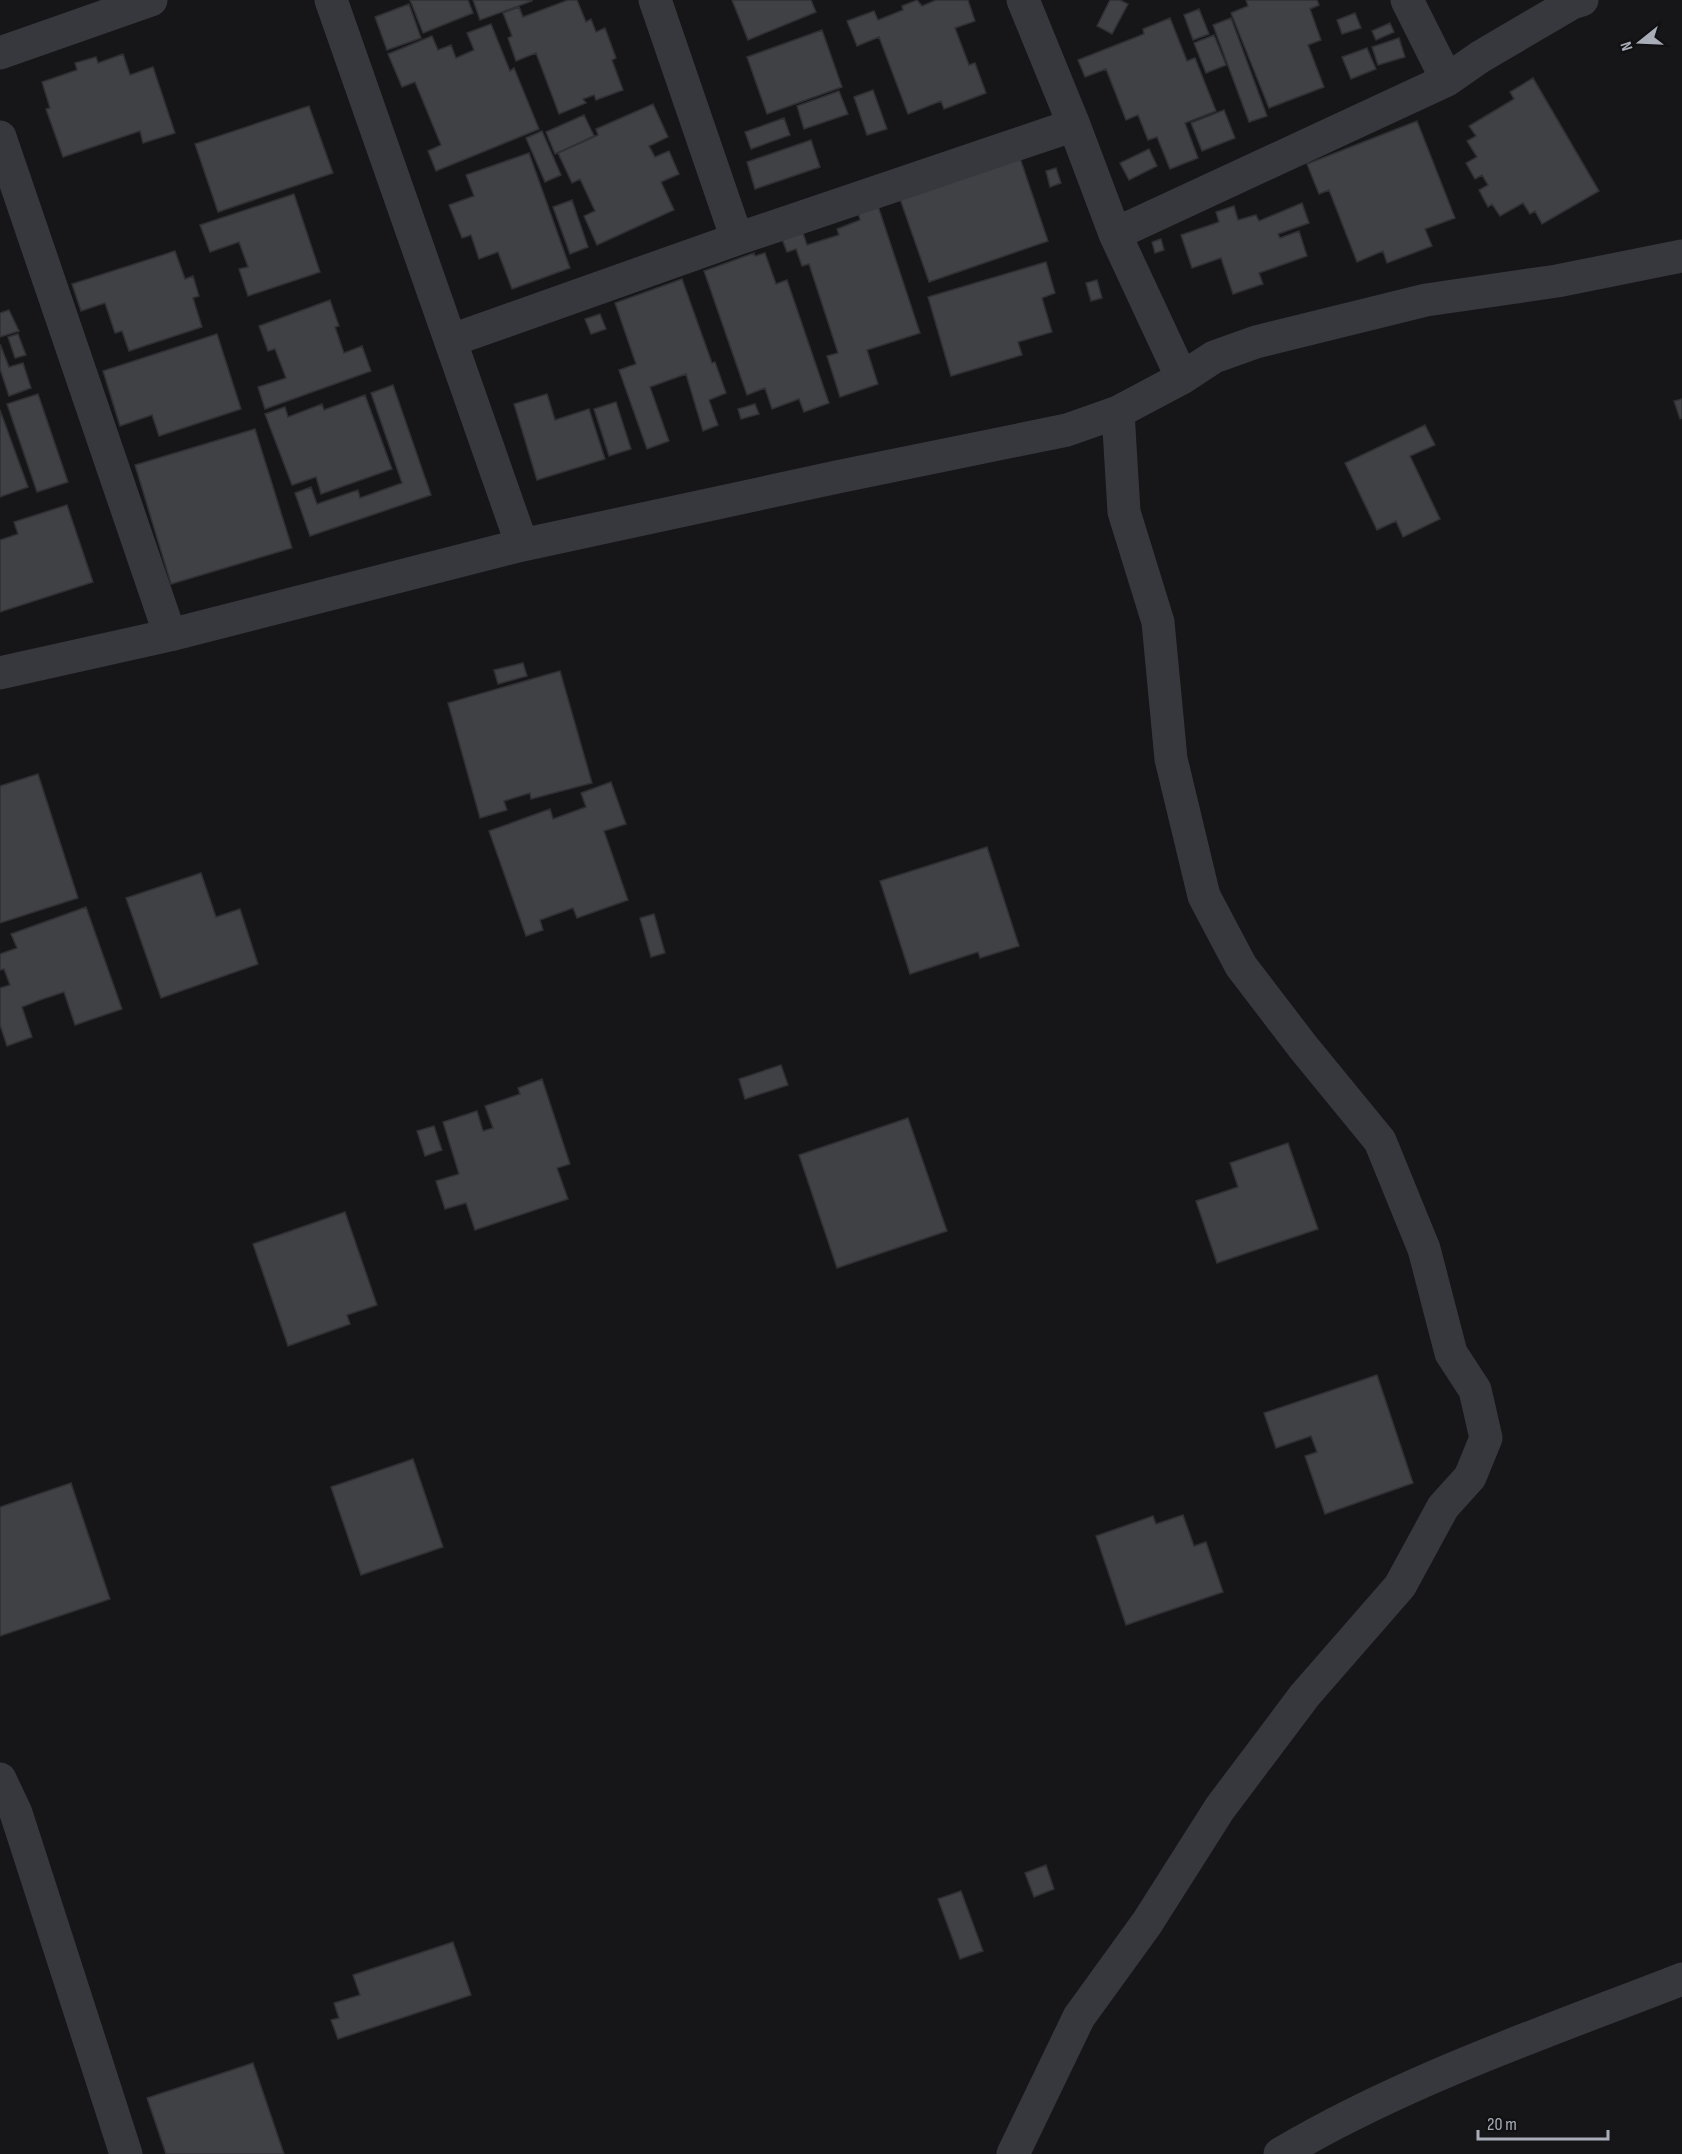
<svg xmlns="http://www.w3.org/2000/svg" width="1682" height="2154" font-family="'Sofia Sans Condensed',sans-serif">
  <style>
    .building { fill: #404145; stroke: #303034; stroke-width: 1.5 }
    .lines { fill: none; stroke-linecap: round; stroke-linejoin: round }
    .minor { stroke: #37383d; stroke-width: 33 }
  </style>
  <rect width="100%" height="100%" fill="#161618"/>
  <path class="building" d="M410 0H468L473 13 423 33Z
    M473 0H532V1L480 20Z
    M568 0H577L586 22 591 19 596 32 605 28 616 58 612 60 623 90 596 100 594 95 583 99 586 103 559 114 536 53 516 61 508 38 512 36 503 13 519 7 523 17Z
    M732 0H811L816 12 748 40Z
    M917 0 922 6 936 0H968L975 21 955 28 969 65 975 63 986 93 944 109 941 101 908 114 879 37 857 46 847 21 874 11 878 20 903 10 902 6Z
    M1110 0H1120L1128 4 1112 34 1097 26Z
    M1246 0H1317L1319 5 1310 9 1321 40 1308 45 1324 87 1269 108 1231 13 1248 6Z
    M409 4 421 38 387 50 375 17Z
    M1199 9 1209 34 1193 40 1184 15Z
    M1355 13 1361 28 1342 34 1337 20Z
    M1170 18 1187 61 1195 58 1216 111 1185 123 1198 158 1170 169 1157 137 1148 140 1138 115 1126 120 1106 69 1085 77 1078 60 1144 34 1143 29Z
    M1231 18 1267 116 1249 122 1213 25Z
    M1390 23 1394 32 1376 40 1372 31Z
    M491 24 510 71 514 68 539 129 436 171 428 151 441 145 415 82 402 87 388 54 432 36 438 50 451 45 456 58 474 50 467 33Z
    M822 30 842 87 767 114 747 57Z
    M1214 35 1226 65 1206 73 1194 43Z
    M1399 38 1405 57 1378 65 1372 47Z
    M1367 48 1376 69 1351 79 1342 57Z
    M123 54 130 75 153 67 175 133 143 143 140 131 63 157 46 109 50 108 42 82 77 70 75 63 96 57 98 63Z
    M1533 78 1599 191 1542 224 1535 211 1530 214 1523 203 1500 216 1492 204 1488 207 1479 190 1488 185 1482 175 1475 179 1466 163 1477 157 1467 141 1476 136 1469 126 1514 99 1510 92Z
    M873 90 887 129 867 135 854 97Z
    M839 91 848 114 804 129 797 106Z
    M653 104 668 137 649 146 655 157 669 151 679 174 661 182 674 210 597 245 584 216 595 211 580 179 572 183 558 153 598 135 596 129Z
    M309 106 333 173 218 212 195 144Z
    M1224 110 1235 138 1202 151 1191 123Z
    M584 115 594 136 555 154 546 132Z
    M784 118 790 135 751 149 745 132Z
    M1417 121 1455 218 1425 229 1432 246 1387 263 1383 251 1357 262 1329 190 1319 194 1307 164Z
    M542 131 561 175 545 182 526 138Z
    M811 140 820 167 755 189 747 162Z
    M1149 149 1157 166 1129 180 1120 163Z
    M529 153 570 268 512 289 498 252 479 259 471 235 462 238 449 205 474 196 466 175Z
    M1020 158 1048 241 929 282 900 199Z
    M1056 168 1061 183 1050 187 1046 171Z
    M294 194 320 272 248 296 239 269 248 267 239 242 210 252 200 225Z
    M572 200 588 247 570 254 553 207Z
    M1302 203 1309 223 1278 234 1280 238 1299 231 1307 256 1259 273 1263 284 1233 294 1221 258 1192 268 1181 235 1219 222 1216 212 1234 206 1238 220 1256 215 1259 221Z
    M878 206 920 333 867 350 878 384 840 397 827 356 838 353 809 264 802 266 796 249 787 252 782 239 803 233 807 245 839 235 837 229 860 220 858 212Z
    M1161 239 1164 250 1155 253 1152 242Z
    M175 251 185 279 193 276 199 296 193 298 202 327 129 351 122 331 115 333 105 303 81 311 72 284Z
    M754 253 755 256 765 253 776 284 787 280 829 403 804 412 799 399 772 409 765 388 747 395 704 271Z
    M1046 262 1055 293 1042 298 1052 332 1018 342 1022 355 951 376 928 297Z
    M682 279 712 363 715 362 726 393 709 400 718 425 703 431 686 374 650 387 669 441 647 449 619 370 636 364 615 303Z
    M1097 280 1102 298 1091 301 1086 283Z
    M330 300 339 326 335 327 344 353 362 346 371 371 265 409 258 387 286 378 275 349 268 351 259 326Z
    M9 310 19 331 0 337V313Z
    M600 314 606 329 591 334 585 319Z
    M18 334 26 355 15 358 8 337Z
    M217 334 241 409 159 436 152 415 120 426 103 371Z
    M0 344 9 367 23 363 31 388 9 396 0 369Z
    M393 385 431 495 310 536 295 493 311 487 317 504 358 490 360 498 402 483 371 393Z
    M38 394 68 482 37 492 7 404Z
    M547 394 555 420 589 409 605 459 537 480 514 404Z
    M365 395 392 469 321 494 316 477 292 485 265 414 285 407 288 417 322 404 324 410Z
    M1682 399V418L1680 419 1674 401Z
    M616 402 631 449 609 456 594 409Z
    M755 404 759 414 741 419 738 409Z
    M0 410 28 487 0 497Z
    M1425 425 1435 445 1410 456 1440 519 1403 537 1396 521 1377 530 1345 463Z
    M255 429 292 548 171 584 135 465Z
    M67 505 93 582 0 612V540L18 534 14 522Z
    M523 663 527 676 498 684 494 670Z
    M560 671 592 783 531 799 530 793 504 801 507 810 480 818 448 703Z
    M38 774 78 898 0 923V786Z
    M611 782 626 824 604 831 628 900 577 918 573 908 540 920 543 930 526 936 489 831 550 809 553 819 586 807 581 793Z
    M987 847 1019 946 980 958 978 952 910 974 880 881Z
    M201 873 216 917 240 909 258 964 161 998 126 898Z
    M86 907 122 1009 75 1025 64 992 40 1000 22 1007 32 1037 7 1046 0 1025V988L10 985 4 969 0 970V954L17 948 11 934Z
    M654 914 665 953 651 957 640 918Z
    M781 1065 788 1085 745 1099 739 1079Z
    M542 1079 570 1164 557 1168 568 1199 475 1230 466 1203 445 1209 436 1181 459 1174 443 1122 477 1111 483 1131 493 1128 485 1106 520 1094 518 1088Z
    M908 1118 947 1231 837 1268 799 1155Z
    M434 1126 442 1150 425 1156 417 1131Z
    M1288 1143 1318 1229 1217 1263 1196 1201 1238 1187 1230 1163Z
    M345 1212 377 1305 347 1315 350 1324 288 1346 253 1244Z
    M1377 1375 1413 1483 1325 1514 1305 1456 1317 1452 1311 1436 1276 1448 1264 1413Z
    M413 1459 443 1547 361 1575 331 1487Z
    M71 1483 110 1599 0 1636V1507Z
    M1183 1515 1194 1546 1206 1542 1223 1592 1126 1625 1096 1536 1153 1516 1156 1524Z
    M1046 1865 1054 1889 1034 1897 1025 1873Z
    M961 1891 983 1951 960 1959 938 1899Z
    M453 1942 471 1995 338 2039 331 2020 339 2018 334 2003 360 1995 353 1975Z
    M253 2063 284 2154H166L147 2098Z"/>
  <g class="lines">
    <path class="minor" d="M331 0 522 545
      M655 0 737 239
      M1023 0 1074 125 1115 234 1182 378
      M1407 0 1447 80
      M0 53 151 0
      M0 137 170 635
      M1115 234 1447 80 1480 57 1572 3 1582 0
      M452 340 737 239 1074 125
      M0 673 170 635 522 545 837 477 1067 430 1118 412 1182 378 1214 357 1256 342 1426 300 1557 281 1682 256
      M0 1779 16 1813 126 2154
      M1013 2154 1079 2017 1147 1923 1220 1808 1305 1695 1400 1586 1443 1507 1470 1477 1486 1438 1475 1390 1451 1353 1424 1249 1380 1141 1303 1047 1241 966 1204 896 1171 759 1158 622 1124 512 1118 412
      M1280 2154C1405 2080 1546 2032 1682 1979"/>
  </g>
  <g transform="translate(1640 42) rotate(252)" stroke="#111113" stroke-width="4.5" paint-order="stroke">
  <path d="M0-4.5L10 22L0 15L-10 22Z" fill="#a8adb8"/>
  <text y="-9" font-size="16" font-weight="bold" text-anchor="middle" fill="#a8adb8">N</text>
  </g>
  <path d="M1478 2130v9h130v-9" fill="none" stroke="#a8adb8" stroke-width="3"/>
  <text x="1487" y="2130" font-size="18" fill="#a8adb8" stroke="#111113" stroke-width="4.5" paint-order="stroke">20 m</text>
</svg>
